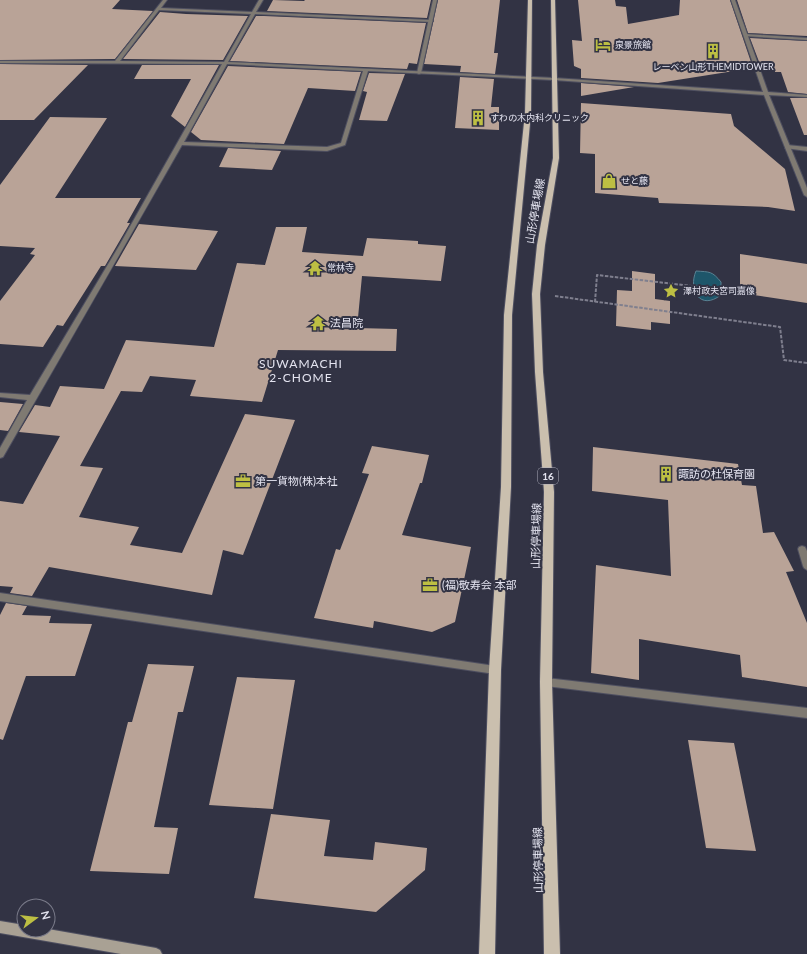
<svg xmlns="http://www.w3.org/2000/svg" width="807" height="954" font-family="Lato,'Noto Sans JP',sans-serif">
  <style>
    .water { fill: #1e566a; stroke: #598192 }
    .building { fill: #b9a397 }
    .lines { fill: none; stroke-linecap: round; stroke-linejoin: round }
    .lane-casing { stroke: #4e4f60; stroke-width: 2 }
    .street-casing { stroke: #4e4f60; stroke-width: 2 }
    .secondary-casing { stroke: #4e4f60; stroke-width: 2 }
    .primary-casing { stroke: #4e4f60; stroke-width: 2 }
    .path { stroke: #7f7f8e; stroke-width: 2; stroke-dasharray: 3.5 1.5; stroke-linecap: butt }
    .lane { fill: #7f7a72; fill-rule: evenodd }
    .street { fill: #7f7a72; fill-rule: evenodd }
    .secondary { fill: #a9a194; fill-rule: evenodd }
    .primary { fill: #cabfae; fill-rule: evenodd }
    .labels { text-anchor: middle; stroke-width: 4; stroke-linejoin: round; paint-order: stroke }
    .far-poi-label { font-size: 9px; fill: #e4e4f0; stroke: #323344; text-anchor: start }
    .shield { fill: #323344; stroke: #afafbc; stroke-width: 1 }
    .shield-label { font-size: 10px; font-weight: bold; fill: #e4e4f0 }
    .street-label { font-size: 11px; fill: #e4e4f0; stroke: #323344 }
    .poi-label { font-size: 11px; fill: #e4e4f0; stroke: #323344; text-anchor: start }
    .neighbourhood-label { font-size: 12px; letter-spacing: 1px; fill: #e4e4f0; stroke: #323344 }
  </style>
  <rect width="100%" height="100%" fill="#323344"/>
  <path class="water" d="M696 271C710 272 712 271 721 282V295C700 311 688 290 696 271Z"/>
  <path class="building" d="M0 0H120L112 9 153 11 115 59 0 60Z
    M273 0 304 1 305 0H431L427 18 267 11Z
    M438 0H500L494 53H498L495 74 460 72 461 66 424 64Z
    M578 0H615L616 6 626 7 628 24 679 15 680 0H730L753 68 658 83 581 78V69L574 66 572 40 582 41Z
    M737 0H807V36L748 33Z
    M160 12 186 14 248 16 223 60 123 59Z
    M256 16H264L426 23 417 64 409 63 407 69 230 61Z
    M750 38 807 41V94L788 92 781 72H775L773 65 761 67Z
    M0 64 88 65 34 120H0Z
    M142 65H219L185 127 171 116 191 79H134Z
    M228 66 361 72 355 91 308 88 284 144 201 140 191 132Z
    M369 73 405 74 387 121 359 120 367 92 363 91Z
    M460 77 494 79 491 107H499V130L455 128Z
    M581 83 634 87 581 96Z
    M790 98H807V135H804Z
    M581 103 731 114 734 126 785 169 795 211 768 207 659 203 658 198 595 193V154L580 153Z
    M50 117 107 118 55 198H141L127 223H130L105 266H101L63 326 57 325 43 347 0 344V301L35 255 30 254 35 248 0 246V185Z
    M228 148 281 151 272 170 219 167Z
    M139 224 218 231 196 270 115 266Z
    M276 227H307L302 252 363 256 367 238 418 241V244L446 246 441 281 362 276 357 328 397 329 396 351 278 350 262 402 190 396 196 380 150 376 142 392 121 391 80 466 103 468 79 517 139 527 130 545 182 553 245 414 295 420 243 555 223 550 212 595 49 567 32 596 10 593 13 587 0 586V501L23 504 60 436 19 432 35 405 50 407 60 386 104 389 126 340 214 347 237 263 265 265Z
    M740 254 807 264V303L740 293Z
    M632 271 655 274V299L670 301V324L651 322V330L616 326 617 290 632 291Z
    M0 402 23 404 8 431 0 430Z
    M372 446 429 455 422 483H420L402 535 471 547 455 622 432 632 374 621 373 628 314 618 336 549 340 550 369 474 362 473Z
    M593 447 738 464 742 485 756 486 763 533 774 532 794 571 786 572 807 623V687L742 677 740 655 639 639V680L591 673 596 565 671 576 668 500 592 491Z
    M6 603 27 606 22 615 51 616 49 623 92 624 75 676H26L3 740 0 739V615Z
    M148 664 194 666 183 712H178L154 827 178 828 169 874 90 871 128 722H132Z
    M237 677 295 680 273 809 209 805Z
    M688 740 734 743 756 851 706 848Z
    M271 814 330 820 324 856 373 860 375 842 427 848 425 870 376 912 254 898Z"/>
  <g class="lines">
    <g class="lane-casing">
      <path id="lane" d="M163 0H167L161 8 252 12 259 0H263L256 12 431 20 433 21 431 22 255 14 228 62 554 78 556 79 554 80 368 71 345 145 327 151 182 145C123 249 63 353 3 457L0 458V448L27 400 0 397V393L30 395 119 246 222 64 0 63V61H115ZM159 10 251 14 224 62 120 61ZM227 64 363 71 341 143 327 147 184 142Z
        M745 34 807 38V40L744 36V34Z
        M787 145 807 147V151L785 148V146Z
        M802 546 805 547 807 551V570L804 568 803 566 798 549 799 547Z
        M0 593 495 666 498 667 500 670 498 673 495 674 0 601Z
        M546 678 807 708V718L546 686 543 685 541 682 543 679Z"/>
    </g>
    <g class="street-casing">
      <path id="street" d="M433 0H437L421 73 419 74 417 73Z
        M731 0H735L768 92 807 95V97L769 95 807 188V197L804 195 764 95 554 80 552 79 554 78 763 92Z"/>
    </g>
    <g class="secondary-casing">
      <path id="secondary" d="M0 921 24 925V930L48 929 156 948 160 950 162 954H121L0 933Z"/>
    </g>
    <g class="primary-casing">
      <path id="primary" d="M528 0H532L531 113 512 315 511 487 501 670 495 954H479L489 670 501 487 504 315 525 113Z
        M551 0H555L559 158 545 245 540 294 543 372 554 492 552 682 560 954H544L540 682 544 492 535 372 532 294 537 245 553 158Z"/>
    </g>
    <path class="path" d="M555 296 780 327 784 360 807 363
      M595 302 597 275 726 290"/>
    <use href="#lane" class="lane"/>
    <use href="#street" class="street"/>
    <use href="#secondary" class="secondary"/>
    <use href="#primary" class="primary"/>
  </g>
  <defs>
    <g id="hotel-bare" transform="scale(1.2)"><path d="M-6-4.5h1.5V1H6V5H4.5V3h-9V5H-6ZM-4 0a1.8 1.8 0 1 1 3.6 0ZM.5 0V-2.5h3Q6-2.5 6 0Z" fill="#bdbf43" stroke="#323344" stroke-width="2.5" paint-order="stroke"/></g>
    <g id="building-bare" transform="scale(1.2)"><path d="M-4-6H4V6H1V3H-1V6H-4ZM-2.5-4.3h1.7v1.8h-1.7ZM.8-4.3h1.7v1.8H.8ZM-2.5-1h1.7V.8h-1.7ZM.8-1h1.7V.8H.8Z" fill="#bdbf43" stroke="#323344" stroke-width="2.5" paint-order="stroke"/></g>
    <g id="shop-bare" transform="scale(1.2)"><path d="M-5-2.5h2.3a2.7 3.5 0 0 1 5.4 0H5L5.5 6h-11ZM-1.5-2.5h3a1.5 2.3 0 0 0-3 0Z" fill="#bdbf43" stroke="#323344" stroke-width="2.5" paint-order="stroke"/></g>
    <g id="temple-bare" transform="scale(1.2)"><path d="M0-6L5-2H3V0L6.5 2.5H4V6H1.5V3h-3V6H-4V2.5H-6.5L-3 0V-2H-5Z" fill="#bdbf43" stroke="#323344" stroke-width="2.5" paint-order="stroke"/></g>
    <g id="sight-bare" transform="scale(1.2)"><path d="M0-6L1.8-2.2L6-1.7L2.9 1.2L3.7 5.4L0 3.3L-3.7 5.4L-2.9 1.2L-6-1.7L-1.8-2.2Z" fill="#bdbf43" stroke="#323344" stroke-width="2.5" paint-order="stroke"/></g>
    <g id="office-bare" transform="scale(1.2)"><path d="M-6-3h4V-5.5h4V-3h4V5H-6ZM-1-4.5V-3h2v-1.5ZM-6 0V1H6V0Z" fill="#bdbf43" stroke="#323344" stroke-width="2.5" paint-order="stroke"/></g>
  </defs>
  <g fill-rule="evenodd">
    <use href="#hotel-bare" x="603" y="45"/>
    <use href="#building-bare" x="713" y="51"/>
    <use href="#building-bare" x="478" y="118"/>
    <use href="#shop-bare" x="609" y="181"/>
    <use href="#temple-bare" x="315" y="268"/>
    <use href="#sight-bare" x="671" y="291"/>
    <use href="#temple-bare" x="318" y="323"/>
    <use href="#building-bare" x="666" y="474"/>
    <use href="#office-bare" x="243" y="481"/>
    <use href="#office-bare" x="430" y="585"/>
  </g>
  <g class="labels">
    <g class="far-poi-label">
      <text x="615" y="48">泉景旅館</text>
      <text x="713" y="70" text-anchor="middle">レーベン山形THEMIDTOWER</text>
      <text x="490" y="121">すわの木内科クリニック</text>
      <text x="621" y="184">せと藤</text>
      <text x="327" y="271">常林寺</text>
      <text x="683" y="294">澤村政夫宮司嘉像</text>
    </g>
    <rect class="shield" x="538" y="468" width="20" height="16" rx="3"/>
    <g class="shield-label">
      <text x="548" y="480">16</text>
    </g>
    <g class="street-label">
      <text transform="translate(535 211) rotate(-80)" y="4">山形停車場線</text>
      <text transform="translate(536 536) rotate(-89)" y="4">山形停車場線</text>
      <text transform="translate(538 860) rotate(-91)" y="4">山形停車場線</text>
    </g>
    <g class="poi-label">
      <text x="330" y="327">法昌院</text>
      <text x="678" y="478">諏訪の杜保育園</text>
      <text x="255" y="485">第一貨物(株)本社</text>
      <text x="442" y="589">(福)敬寿会 本部</text>
    </g>
    <g class="neighbourhood-label">
      <text x="301" y="368">SUWAMACHI<tspan x="301" dy="14">2-CHOME</tspan></text>
    </g>
  </g>
  <g transform="translate(36 918) rotate(75)"><circle r="19" fill="#323344" stroke="#797a89"/>
  <path d="M0-3L7 15L0 10L-7 15Z" fill="#bdbf43"/>
  <text y="-6" font-size="11" font-weight="bold" text-anchor="middle" fill="#e4e4f0">N</text>
  </g>
</svg>
